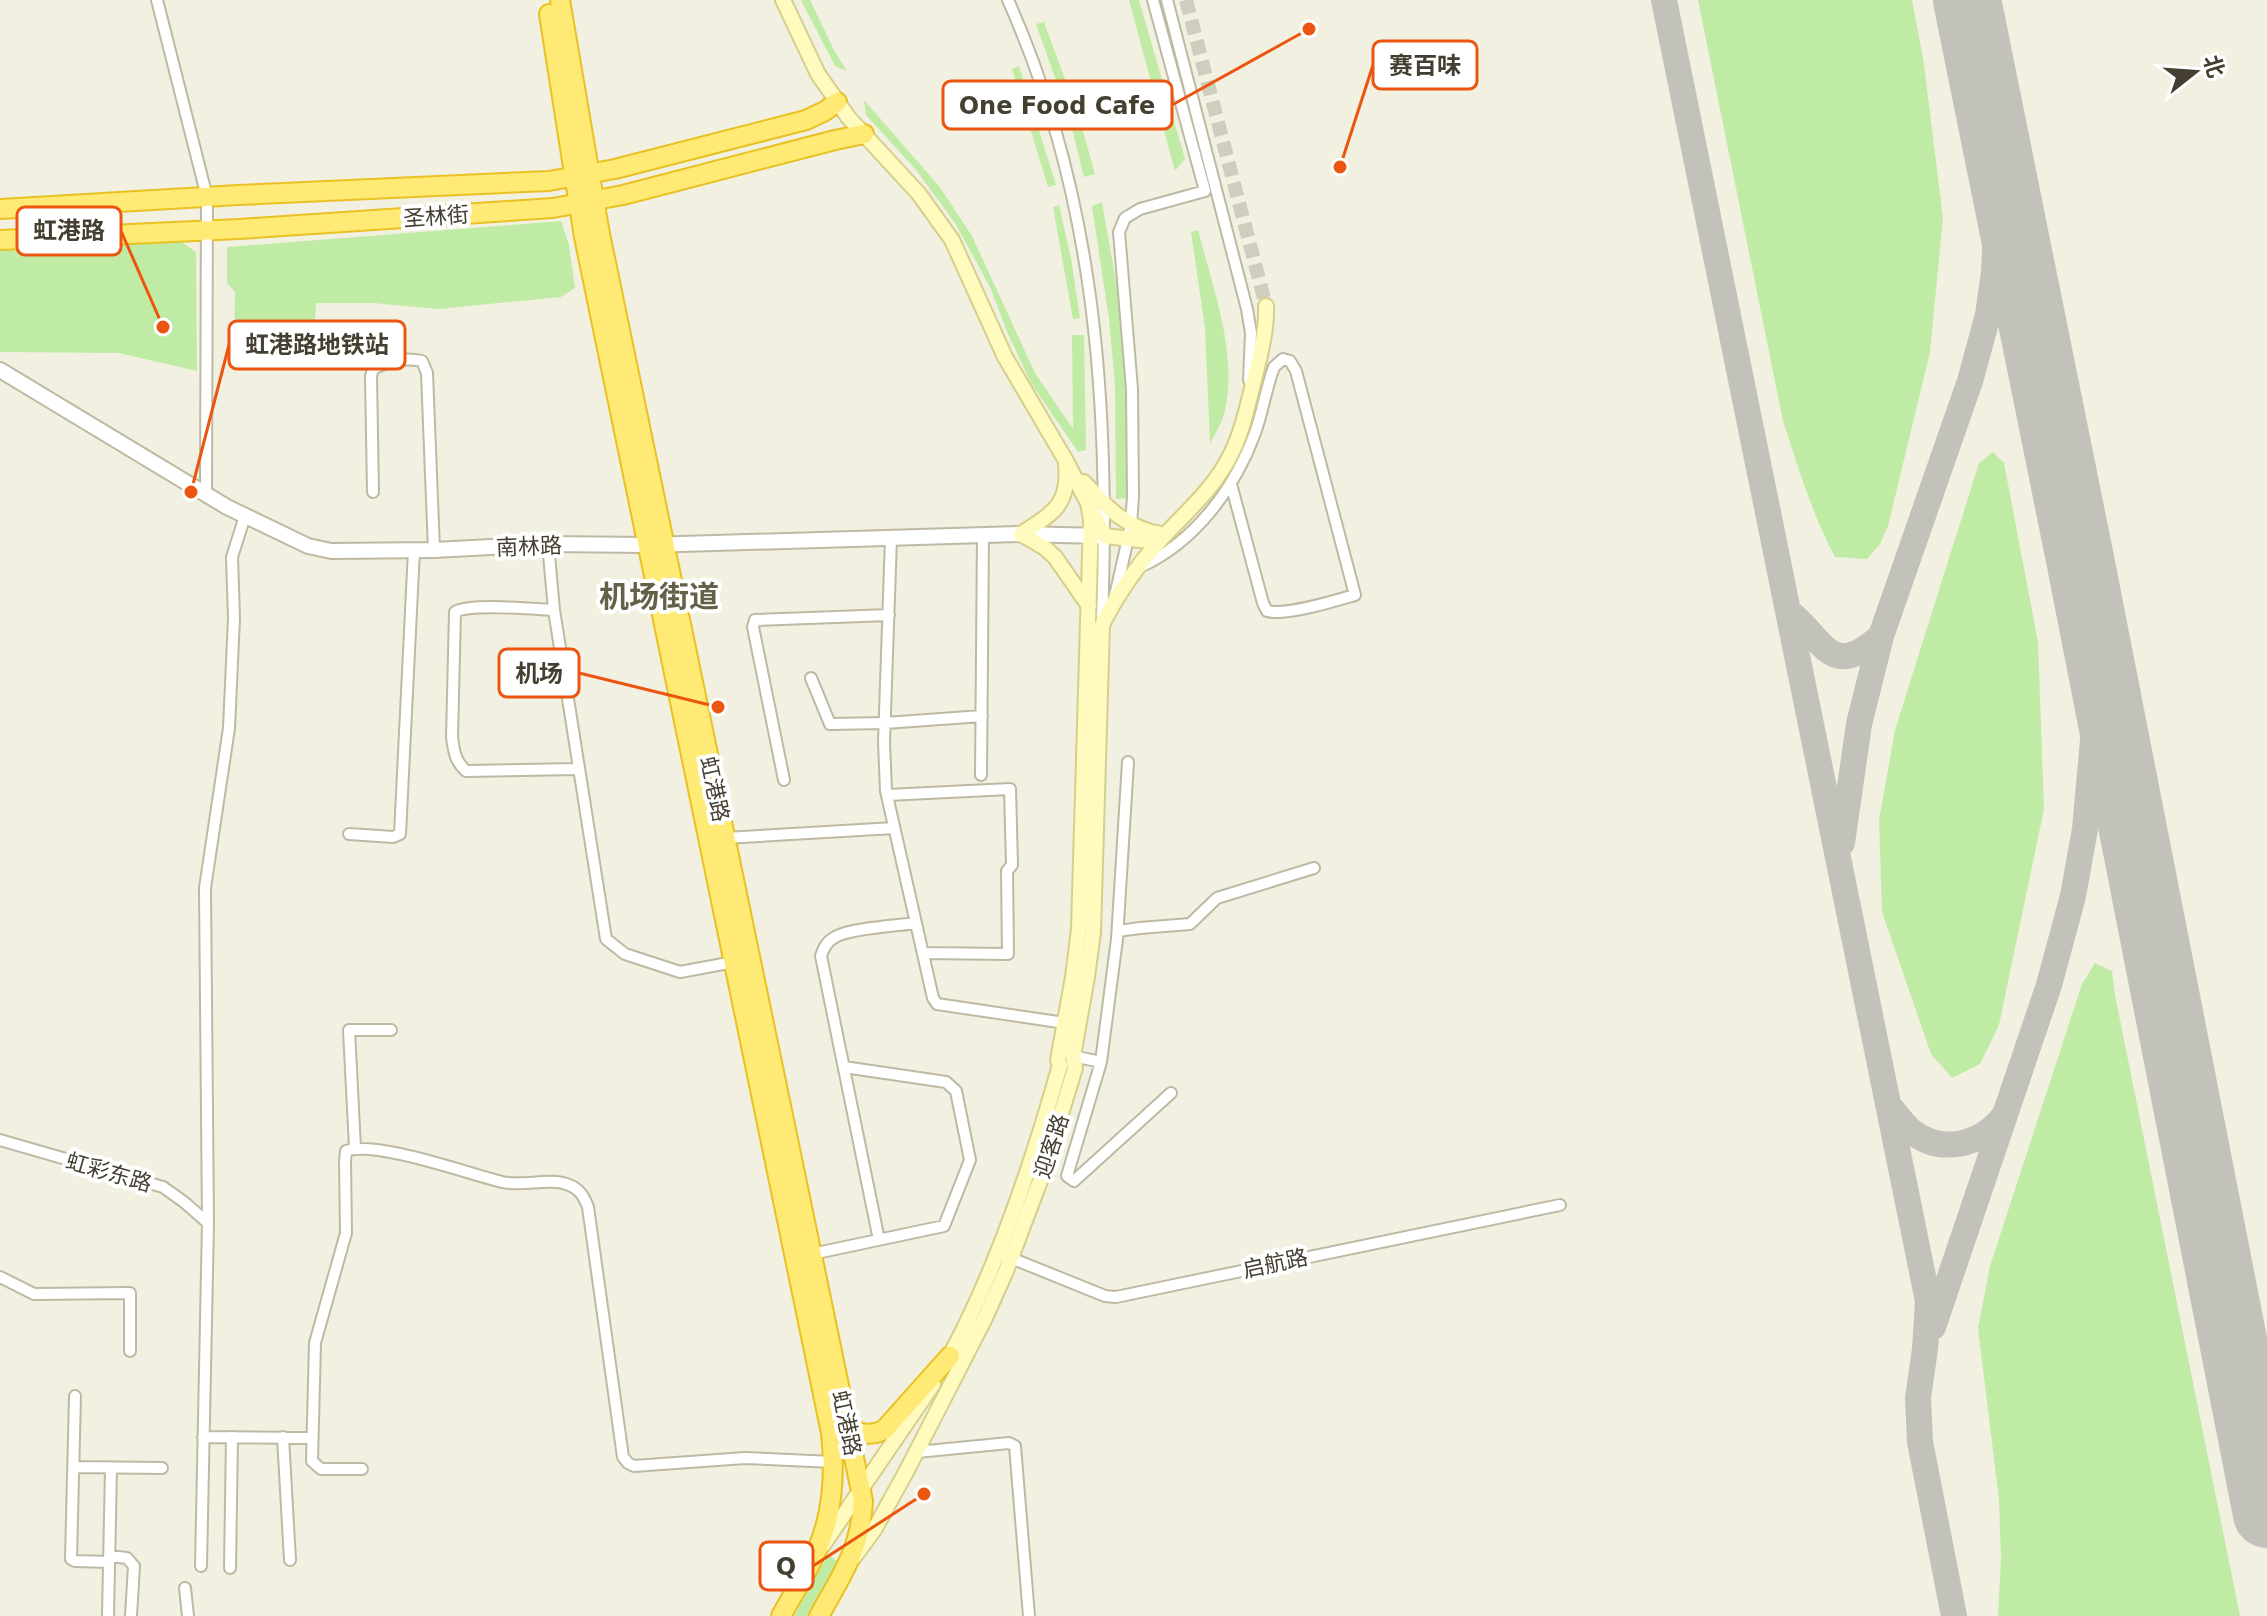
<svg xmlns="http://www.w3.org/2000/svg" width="2267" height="1616" font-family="'DejaVu Sans','Noto Sans SC',sans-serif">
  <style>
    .green { fill: #c0eba5 }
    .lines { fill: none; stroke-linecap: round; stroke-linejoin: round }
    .taxiway { stroke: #c2c2ba; stroke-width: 26 }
    .runway { stroke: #c2c2ba; stroke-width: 68 }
    .secondary-tunnel { stroke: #cfcdbe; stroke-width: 14; stroke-dasharray: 14 7; stroke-linecap: butt }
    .minor-casing { stroke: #beb9a3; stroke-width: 14 }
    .tertiary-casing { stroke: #beb9a3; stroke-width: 18 }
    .secondary-casing { stroke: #d6cf8c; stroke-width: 18 }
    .trunk-casing { stroke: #eac123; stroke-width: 22 }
    .minor { stroke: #fff; stroke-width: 10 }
    .tertiary { stroke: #fff; stroke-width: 14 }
    .secondary { stroke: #fffabe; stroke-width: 14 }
    .trunk { stroke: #ffea76; stroke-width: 18 }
    .labels { text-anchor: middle; stroke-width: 8; stroke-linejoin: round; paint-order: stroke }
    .street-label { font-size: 22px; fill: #443f31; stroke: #fff }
    .district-label { font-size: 30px; font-weight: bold; fill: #676048; stroke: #fff }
    .leader { fill: none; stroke: #ec550f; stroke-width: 3 }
    .callout-dot { fill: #ec550f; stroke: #fff; stroke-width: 3 }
    .callout { fill: #fff; stroke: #ec550f; stroke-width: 3 }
    .callout-label { font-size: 24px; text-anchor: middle; font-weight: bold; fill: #443f31 }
  </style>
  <rect width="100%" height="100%" fill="#f2f0e1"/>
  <path class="green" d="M801 0H810L835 52 847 71 835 66Z
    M1129 0H1139L1185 159 1175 171Z
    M1698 0H1912L1924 64 1943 218 1930 352 1888 526 1880 544 1867 559 1835 557C1812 514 1798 467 1783 421Z
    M1044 22 1080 120 1095 174 1084 177 1070 120 1036 24Z
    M1019 66 1056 185 1048 187 1012 69Z
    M864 100 939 186 972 236 1035 373 1073 429 1072 335H1084L1086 450 1078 452 1031 383 1008 334 990 287 955 223 916 170 866 115Z
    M1102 202 1118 294 1127 399 1129 498 1116 499 1115 386 1109 319 1092 206Z
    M1059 205 1071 258 1080 318 1073 319 1053 207Z
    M561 221 569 245 575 288 561 297 438 309 372 303H316L314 345 234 346 235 292 227 283V247Z
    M1198 230C1212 285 1238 353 1225 410 1223 421 1215 434 1210 444L1205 328 1191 232Z
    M179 240 196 252 197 371 119 353 0 352V250Z
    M1993 452 2004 463 2038 642 2044 809 1999 1025 1980 1064 1952 1078 1931 1054 1882 912 1879 820 1895 730 1979 463Z
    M2095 963 2112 971 2115 995 2240 1616H1998L2001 1559 1999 1500 1978 1328 1990 1266 2082 984Z
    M828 1555 838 1561 808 1616H794Z"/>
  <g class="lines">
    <path class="taxiway" d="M1664 0 1928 1301 1925 1349 1918 1398 1920 1442 1954 1616
      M1788 611C1824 639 1830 682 1881 636
      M1842 843 1859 724 1881 636 1970 381 1988 315 1994 272 1999 157
      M1890 1107C1897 1115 1903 1124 1911 1131 1941 1155 1981 1145 2003 1117
      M1933 1327 2049 985 2073 896 2085 829 2096 707 2090 635 2080 559"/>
    <path class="runway" d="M1967 0 2080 559 2267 1514"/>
    <path class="secondary-tunnel" d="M1186 0 1266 306"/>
    <g class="minor-casing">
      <path id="minor" d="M157 0 207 197 206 494
        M1008 0C1096 197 1110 407 1102 619
        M1167 0 1247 309 1251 333 1249 380
        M373 492 371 376 373 369C389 360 404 357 422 361L427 373 434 550
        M891 538 884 742 886 791 933 998 937 1004 1065 1023
        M548 544 554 610 606 939 625 954 680 972 734 962
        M1140 567C1195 542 1235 488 1255 433 1263 411 1266 388 1274 367L1283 359 1290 361 1296 371 1355 595C1334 601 1286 616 1267 611L1263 603 1231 484
        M1115 596 1131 525 1133 496 1132 389 1119 232 1125 218 1140 209 1205 191 1153 0
        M554 610C533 609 470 603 455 612L452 737C454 752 455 761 466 771L578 769
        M811 678 830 724 885 723 982 716
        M1128 762 1117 939 1101 1062 1067 1176 1074 1181 1171 1093
        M981 775 983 535
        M784 780 753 627 755 620 889 615
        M887 795 1010 789 1012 865 1007 871 1008 954 923 953
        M349 834 393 837 400 834 414 550
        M725 838 894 828
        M1118 931 1140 928 1190 924 1217 898 1314 868
        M1073 1056 1101 1062
        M0 1140 163 1187 184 1202 208 1223
        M355 1148 349 1030H391
        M879 1240 821 956C824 947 827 941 837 936 854 928 895 926 916 923
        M812 1254 944 1226 970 1160 956 1091 946 1082 844 1067
        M1006 1256 1105 1296 1116 1297 1560 1205
        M0 1277 34 1294 130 1293V1351
        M75 1396 71 1559 75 1561 109 1562
        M203 1437 312 1438
        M283 1437 290 1560
        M917 1452 1009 1443 1015 1446 1029 1616
        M74 1467 162 1468
        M362 1469H321L312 1461 315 1343 346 1233 345 1161 346 1151C375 1140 469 1174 502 1182 524 1187 549 1177 569 1185 580 1189 584 1197 588 1207L623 1457 628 1463 634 1466 745 1458 833 1462
        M109 1556 127 1558 134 1566 131 1616
        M201 1566 208 1223 205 888 229 728 234 618 232 557 245 516
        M230 1568 232 1437
        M185 1588 188 1616
        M108 1616 111 1468"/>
    </g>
    <g class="tertiary-casing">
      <path id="tertiary" d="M0 370 227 507 308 546 331 551 434 550 548 544 648 545 1021 534 1100 536"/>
    </g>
    <g class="secondary-casing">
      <path id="secondary" d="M783 0 818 74 848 117 919 194 952 240 1005 357 1066 461 1105 536 1158 542
        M1066 465C1070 506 1051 514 1021 534L1045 548 1055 557 1089 606
        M1084 482C1106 507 1127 529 1161 534
        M946 1363C996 1273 1032 1165 1060 1065L1058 1060 1073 977 1079 929 1091 520 1088 503
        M823 1545 933 1384
        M854 1557 874 1530 906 1472 985 1318 1006 1271 1043 1173 1075 1068 1073 1056 1087 977 1093 932 1102 625C1117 594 1138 565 1161 539 1186 512 1214 489 1231 454 1242 432 1247 408 1253 384 1259 359 1267 332 1266 306"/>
    </g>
    <g class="trunk-casing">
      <path id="trunk" d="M560 0 600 234 863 1501C861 1549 841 1576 819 1616
        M549 14 584 237 831 1433C835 1471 833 1514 817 1550 807 1573 793 1594 781 1616
        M0 209 238 195 549 181 615 169 806 120 825 111 837 102
        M0 240 239 229 553 208 623 195 835 140 864 134
        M846 1419C853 1435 869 1437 884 1430L950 1356"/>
    </g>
    <use href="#minor" class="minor"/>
    <use href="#tertiary" class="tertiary"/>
    <use href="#secondary" class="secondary"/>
    <use href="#trunk" class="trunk"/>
  </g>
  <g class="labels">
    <g class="street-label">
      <text transform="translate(436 216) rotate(-4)" y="8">圣林街</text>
      <text transform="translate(529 546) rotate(-2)" y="8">南林路</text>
      <text transform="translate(715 789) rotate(78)" y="8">虹港路</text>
      <text transform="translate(1051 1146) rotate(-72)" y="8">迎客路</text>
      <text transform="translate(109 1172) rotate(16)" y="8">虹彩东路</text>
      <text transform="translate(1275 1263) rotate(-12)" y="8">启航路</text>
      <text transform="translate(847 1423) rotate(78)" y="8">虹港路</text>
    </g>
    <g class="district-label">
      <text x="659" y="607">机场街道</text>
    </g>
  </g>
  <path class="leader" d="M1340 167L1373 65M1309 29L1172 105M163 327L121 231M191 492L229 345M718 707L579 673M924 1494L813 1566"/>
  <g class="callout-dot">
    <circle cx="1340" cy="167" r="8"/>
    <circle cx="1309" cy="29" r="8"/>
    <circle cx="163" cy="327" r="8"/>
    <circle cx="191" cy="492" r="8"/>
    <circle cx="718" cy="707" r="8"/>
    <circle cx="924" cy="1494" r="8"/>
  </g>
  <g class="callout">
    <rect x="1373" y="41" width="104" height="48" rx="8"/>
    <rect x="943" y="81" width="229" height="48" rx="8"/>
    <rect x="17" y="207" width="104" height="48" rx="8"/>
    <rect x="229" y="321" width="176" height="48" rx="8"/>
    <rect x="499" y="649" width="80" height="48" rx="8"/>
    <rect x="760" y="1542" width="53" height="48" rx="8"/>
  </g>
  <g class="callout-label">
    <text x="1425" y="74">赛百味</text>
    <text x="1057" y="114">One Food Cafe</text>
    <text x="69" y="239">虹港路</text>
    <text x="317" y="353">虹港路地铁站</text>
    <text x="539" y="682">机场</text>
    <text x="786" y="1575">Q</text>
  </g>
  <g transform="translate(2195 72) rotate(73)" stroke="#ffffff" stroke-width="6" paint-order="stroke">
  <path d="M0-6L14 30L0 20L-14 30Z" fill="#443f31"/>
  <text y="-12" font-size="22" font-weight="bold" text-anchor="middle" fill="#443f31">北</text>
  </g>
</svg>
